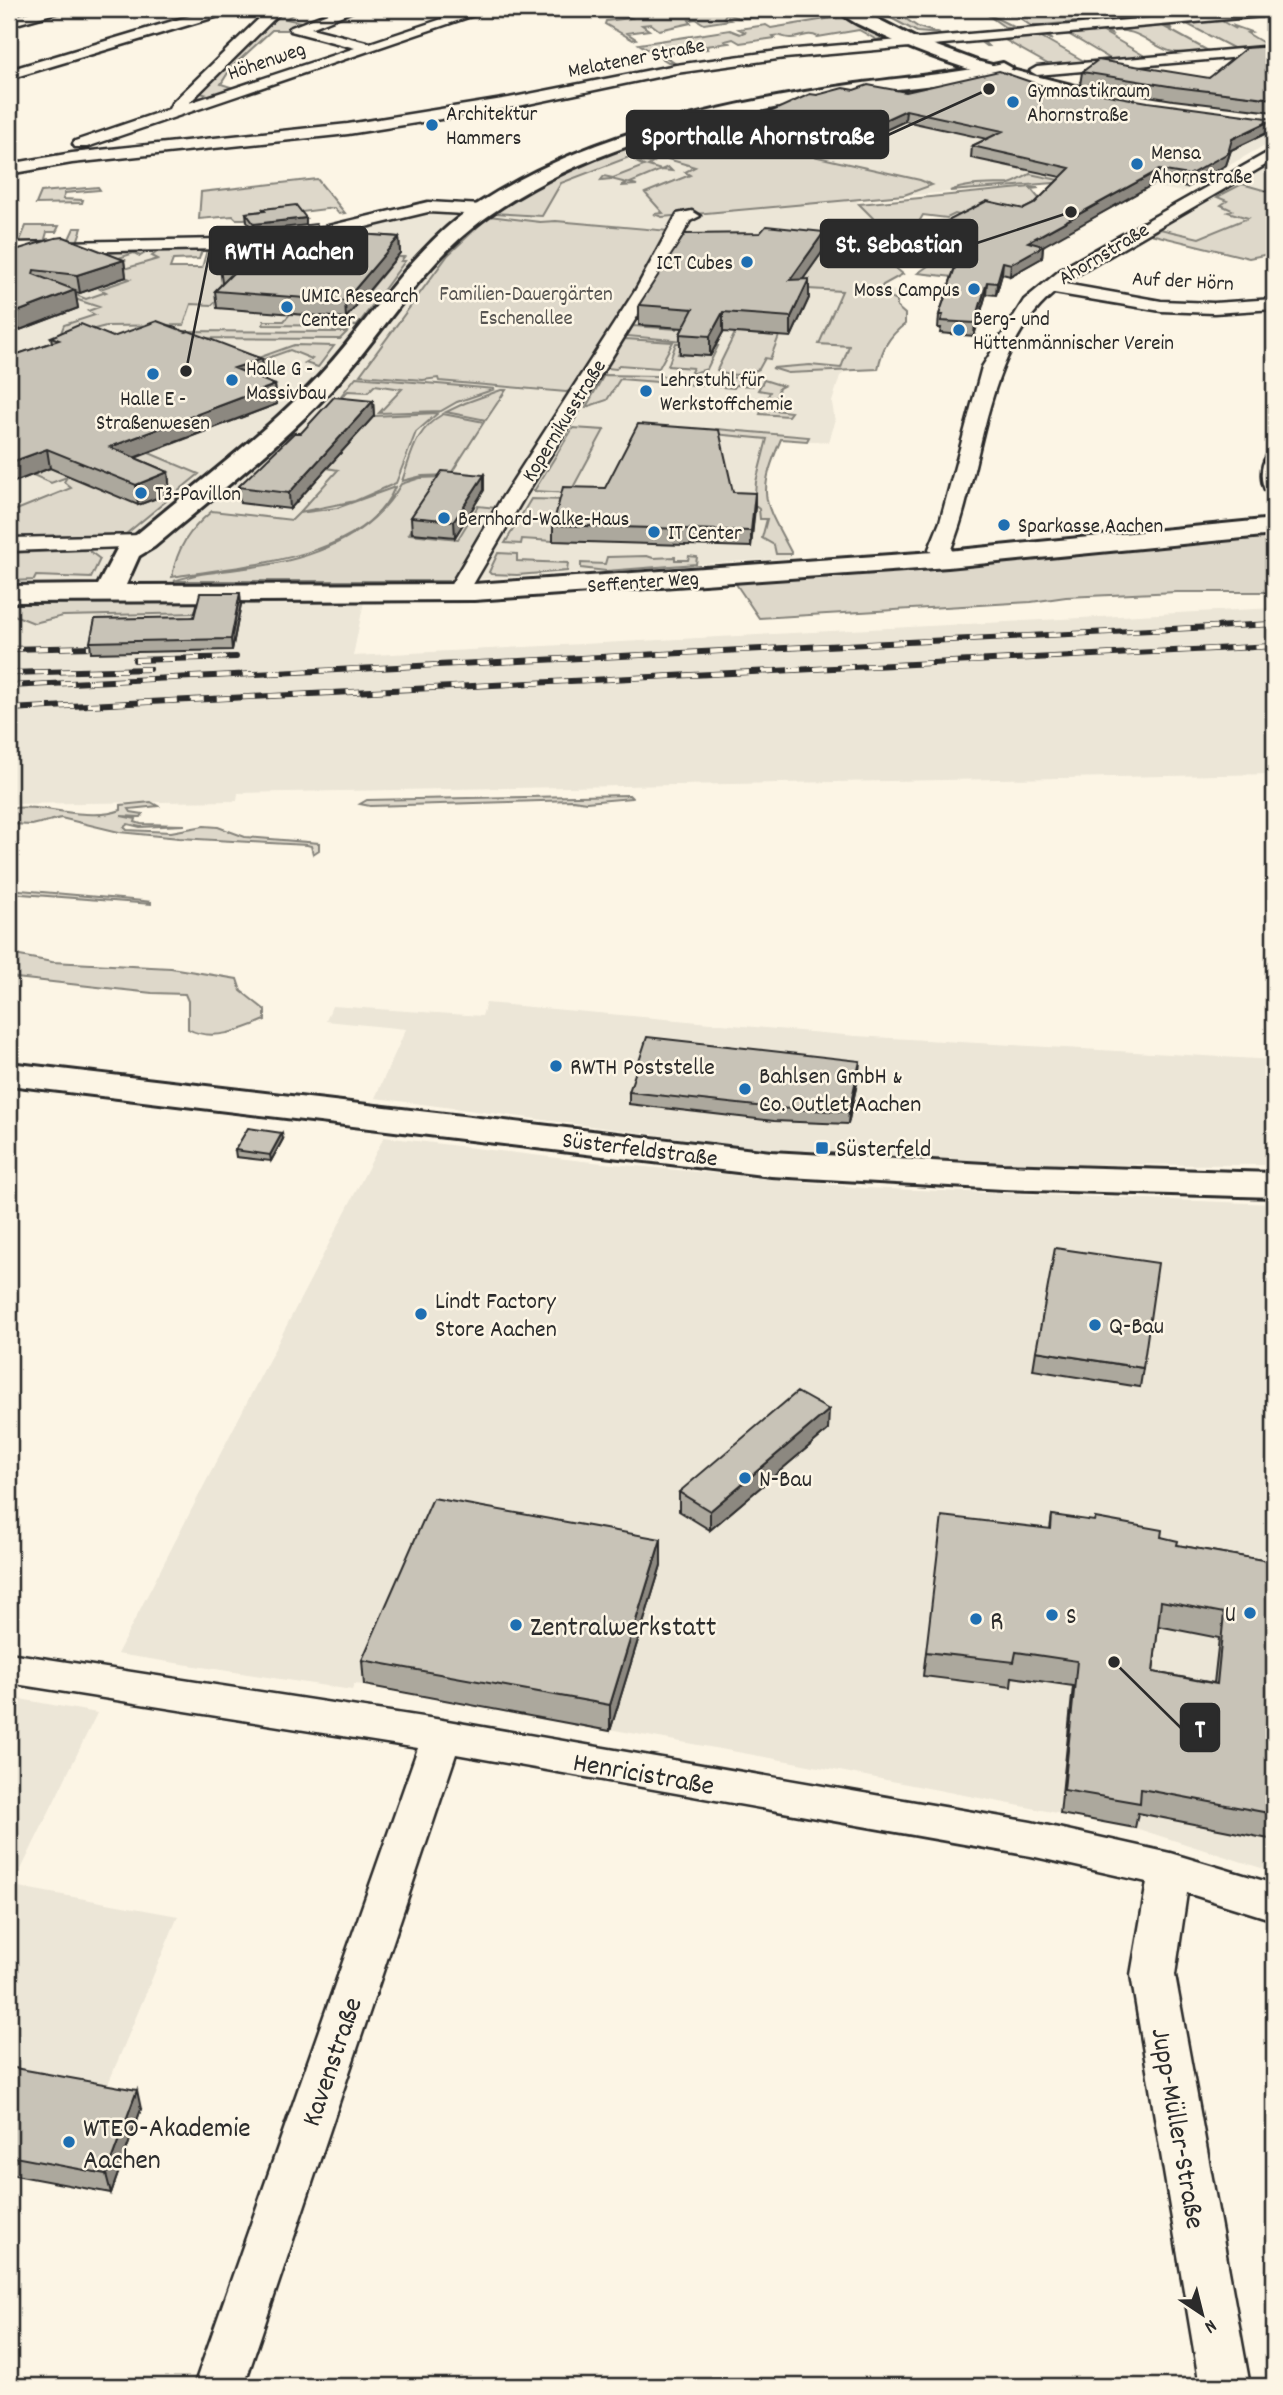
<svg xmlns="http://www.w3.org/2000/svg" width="1283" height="2395" font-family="Dekko,sans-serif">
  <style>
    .built { fill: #ece6d7; fill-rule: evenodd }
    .green { fill: #ded8ca; stroke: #84827a; stroke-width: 2 }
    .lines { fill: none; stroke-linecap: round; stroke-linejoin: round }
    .minor-casing { stroke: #2b2b2b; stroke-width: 5 }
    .tertiary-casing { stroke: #2b2b2b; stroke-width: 6 }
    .secondary-casing { stroke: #2b2b2b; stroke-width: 6 }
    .minor { fill: #fcf5e5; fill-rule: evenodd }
    .tertiary { fill: #fcf5e5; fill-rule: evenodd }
    .secondary { fill: #fcf5e5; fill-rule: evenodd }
    .rail-casing { stroke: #2b2b2b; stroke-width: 6 }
    .rail { stroke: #fcf5e5; stroke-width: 4.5; stroke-dasharray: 13; stroke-linecap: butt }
    .wall { fill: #aca89d; stroke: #2b2b2b; stroke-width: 2; fill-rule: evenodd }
    .shaded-wall { fill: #8c8880; stroke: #2b2b2b; stroke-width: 2 }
    .building { fill: #c8c3b7; stroke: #2b2b2b; stroke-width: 2; fill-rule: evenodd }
    .poi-dot { fill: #1f6fb2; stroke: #fcf5e5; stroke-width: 2.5 }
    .labels { text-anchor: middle; stroke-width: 5; stroke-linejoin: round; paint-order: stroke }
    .far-street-label { font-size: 21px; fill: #2b2b2b; stroke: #fcf5e5 }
    .far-poi-label { font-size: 21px; fill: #2b2b2b; stroke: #fcf5e5; text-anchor: start }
    .far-park-label { font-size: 21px; fill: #585653; stroke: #fcf5e5 }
    .poi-label { font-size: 24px; fill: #2b2b2b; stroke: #fcf5e5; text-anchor: start }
    .street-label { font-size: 24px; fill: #2b2b2b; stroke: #fcf5e5 }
    .near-poi-label { font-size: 28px; fill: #2b2b2b; stroke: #fcf5e5; text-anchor: start }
    .near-street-label { font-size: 28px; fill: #2b2b2b; stroke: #fcf5e5 }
    .leader { fill: none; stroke: #2b2b2b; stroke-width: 2.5 }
    .callout-dot { fill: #2b2b2b; stroke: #fcf5e5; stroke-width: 2.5 }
    .callout { fill: #2b2b2b; stroke: #2b2b2b; stroke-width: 2.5 }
    .callout-label { font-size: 26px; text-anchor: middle; font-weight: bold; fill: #fff }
  </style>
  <rect width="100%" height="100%" fill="#fcf5e5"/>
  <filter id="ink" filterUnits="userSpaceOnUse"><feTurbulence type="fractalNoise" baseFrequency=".0143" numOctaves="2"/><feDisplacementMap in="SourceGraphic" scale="14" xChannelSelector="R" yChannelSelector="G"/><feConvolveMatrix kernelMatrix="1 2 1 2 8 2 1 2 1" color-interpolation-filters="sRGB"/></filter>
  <g filter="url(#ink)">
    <path class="built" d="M990 77 1212 119 1274 126V140L1182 192 1135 183 1068 182 856 200 873 218 890 276 883 290 898 291 852 367 840 376 832 402 835 422 829 442 781 439 768 470 764 496 792 558 467 580 368 581 353 656 1274 608V774L238 793 237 801 9 804V252L170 251 146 324 184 325 207 250 317 240 434 212 493 213 566 171 666 133 779 104ZM556 221 670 231 573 390 566 392 439 381 438 378 429 377 423 380 361 375 548 223Z
      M1274 165V247L1199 238 1160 229 1262 169Z
      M486 1003 856 1036 1274 1060V1165L994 1164 805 1154 375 1098 406 1029 326 1021 332 1006 482 1016Z
      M384 1137 583 1161 865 1188 1274 1204V1872L1135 1828 793 1762 364 1685 354 1684 352 1690 117 1654Z
      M9 1697 97 1713 13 1886 178 1916 101 2101 9 2086Z"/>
    <path class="green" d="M286 9H300L286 19 301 22 286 30H272L231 68 221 84 237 89 189 104 192 96 204 98 212 96 196 92Z
      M617 9H795L800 12 773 15 761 9 754 10 758 14 750 15 752 17 739 18 726 14 724 17 730 20 704 24 696 19 689 20 691 23 659 30 651 24 642 25 649 30 627 33 636 39 633 40 605 24 606 21 631 18 615 11 618 10Z
      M819 9H834L883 38 877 40 859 30 818 37C807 31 801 39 790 38 783 38 780 34 773 36L775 38 740 43 733 39 725 41 729 43 706 46 708 49 684 50 688 53H660L673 62H668L639 44 730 30 740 34 745 32 739 29 766 25 771 28 838 17Z
      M874 9H978L1016 28H1006L982 11 903 17 918 27 940 34 917 32Z
      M1030 9H1226L1031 26 1009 10Z
      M1218 19 1236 29 1234 26 1251 32 1247 33 1272 48 1265 46 1243 48 1245 50 1239 51 1187 24 1168 25 1173 29 1161 24Z
      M1159 24 1212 53C1199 50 1182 56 1169 51 1143 41 1140 28 1107 31L1113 35 1101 29Z
      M1098 29 1150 59 1142 56 1114 61 1068 34 1048 36 1053 40 1041 34Z
      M1038 35 1091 65 1080 62 1056 64 1058 66 1053 67 1003 39 983 41 988 46H986L978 40Z
      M693 125 698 126 693 129 920 180 932 185 904 195 662 217 654 214 663 213 645 193 690 175 685 172 695 167 651 154 644 156 637 154 561 183 542 216 493 213C555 172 622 148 693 125Z
      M643 162 653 163 648 166 661 170 668 167 672 171 661 170 630 183 637 185 621 186 627 183 611 179 601 180 604 176 613 178 644 166 638 163Z
      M1030 174 1068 182 950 191C968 183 990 185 1009 184 1015 183 1024 177 1030 174Z
      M317 179 345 213 339 214 334 208 244 219H236L233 216 199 219 201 192Z
      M1242 184 1274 193V253L1249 258 1150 234 1160 229 1199 238 1248 218 1228 212 1232 210 1221 205 1227 201 1217 197Z
      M98 187 100 190 65 193 63 199 83 200 82 203 36 204 41 192Z
      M1031 187 1039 188 1031 189 1047 208 968 217 955 214 947 218 923 215 916 227 897 238 896 242 948 254 939 260 997 277 989 281 918 273 935 261 900 253V263L893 266 903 274 883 285 879 292 897 301V307L905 314V324C888 337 882 349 878 369L788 373 772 368 810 365 841 368 849 346 819 344 842 291 773 287 808 271 823 251H858L873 218 859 204Z
      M489 216 540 222 556 221 670 231 574 390 566 392 439 381 438 378 423 380 360 375 448 255Z
      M26 226H59L56 232H47L45 239H69L74 228H82L77 242 19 243Z
      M263 247 222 283 366 295 397 257H404L401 261H405L357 326 263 325 264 321H284L290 314 346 318 222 295 212 305 191 304 184 325 106 326 59 338 64 325 95 315 88 311 99 307 72 298H9L49 284 86 299 106 292 100 289 130 279 98 266 9 257V252L149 251 140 256 134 253 100 264 117 271 158 259 152 256 158 251 202 250 199 259 173 260 170 268H202L207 250Z
      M682 320 685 341 627 336 633 326 677 329Z
      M177 331 347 332 340 339 182 338Z
      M735 333 779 336 770 359 765 358 759 369C747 375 727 378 717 370Z
      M625 339 673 342 659 368 619 365 616 369 607 368Z
      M676 343H683L678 354 710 356 715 346H718L707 369 690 374 693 368 668 366Z
      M294 345 334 346 318 367 305 363 312 359 290 350 248 365 244 363Z
      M604 375 756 378 753 386 736 385 734 388 620 379 607 400 586 407Z
      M356 377 495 389 457 402 441 411 379 413 402 389 375 385 368 392 348 391 336 402Z
      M764 380 783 386 779 388 773 410 791 412 788 416 760 414 770 392 758 390Z
      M501 390H506L486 420 446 412 465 403Z
      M9 394 199 474 126 534 9 538V513L71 488 64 482 67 477 51 483 31 474 17 481 9 477 28 458 68 476 105 462Z
      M438 413 416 432 396 483 355 501 300 512 338 470 327 468 374 416Z
      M443 414 484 422 450 475 422 476 402 481C412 453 415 430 443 414Z
      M573 428 604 430 570 493 534 491Z
      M716 429 809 437 807 441 781 439C756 498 764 500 792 554H776L774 545 762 538 767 519H760L759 509 754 505 756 482 767 439 713 434Z
      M445 477 409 534 458 539 478 506 497 508 454 581H174C199 572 227 571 253 567 312 559 371 537 401 484L420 478Z
      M395 487C365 561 239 565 172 577 177 548 189 530 212 511L292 520 299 513 337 508Z
      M531 499 606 501 563 503 553 541 522 539 521 544 505 543Z
      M1274 532V592H1177L1066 597 1031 602 759 618 734 581 938 567Z
      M88 550 100 559 91 578 36 576 34 580 9 581V553Z
      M498 553 517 554V561L568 563 567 571 517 575 491 574 489 572Z
      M647 556 653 558 675 557V560H688L689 556 697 557 696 564 606 571 581 568V563L605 564 607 557Z
      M9 601H260V604H202L199 613 63 616 34 623 9 613Z
      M629 795 632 798 586 802 573 800 370 806 360 804 367 800Z
      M151 802 158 806 129 809 131 812 143 814 141 817 121 816 136 819 135 822 141 824 185 825 140 827 128 824 124 827 127 830 171 832 204 826 218 827 245 837 319 843V850L313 854 311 846 307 845 179 838 119 832 61 818 32 825 9 824V809C42 802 88 823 121 810V805Z
      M9 889 143 901 151 902V904L9 893Z
      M9 954 52 962 171 968 237 979 241 991 265 1010V1020C243 1030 211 1042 188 1029V1001L185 994 152 993 16 978 9 975Z"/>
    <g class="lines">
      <g class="minor-casing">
        <path id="minor" d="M40 9H61L59 12 9 26V18Z
          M213 9H234L232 12 9 79V70Z
          M269 9H284L189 103 355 48 291 31 289 28 338 9H358L311 28 370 43 472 9H492L87 147H75L73 144 75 141 169 109 172 103Z
          M984 9H999L992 13Z
          M1253 9H1274V15L785 58 676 73 509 108 348 134 72 163 9 174V164L72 153 348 124 509 98 676 65 785 50Z
          M1274 46V54L1037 75 1030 71 1037 67Z
          M1274 149V160L1075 276 1065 284 1161 301 1214 303 1274 299V309L1214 313 1161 311 1054 293C983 352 984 467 951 549L959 559 956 564C942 567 937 560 929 549L940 522 982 367 1024 300 1063 268Z
          M428 202 482 205 490 210 482 215 428 212 324 237 222 249 9 253V243L222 239 324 227Z
          M692 211 700 216 690 221 653 291 522 501 468 593 465 598H449L446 593 500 501 635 291 675 218 677 214Z
          M1274 454V495L1267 493C1260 483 1260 466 1267 456Z
          M145 535 153 536 156 541 153 546 9 551V538Z
          M9 1653 442 1720 1031 1822 1170 1853 1274 1884V1920L1187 1893 1175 1975 1250 2386H1200L1131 1975 1147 1882 1031 1856 456 1754 244 2386H194L418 1748 9 1683Z"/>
      </g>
      <g class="tertiary-casing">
        <path id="tertiary" d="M1003 63 1012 68 1009 72C959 84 908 87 857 94 731 113 594 141 488 216 425 260 387 328 336 385 282 445 216 494 154 547L139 556 126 585 474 584 948 551 1274 519V535L948 567 474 600 9 602V586L98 585 119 545 136 535C197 483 264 435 319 376 372 319 411 248 476 205 589 132 725 103 856 84 905 77 955 74 1003 63Z
          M9 1063 771 1152 1003 1165 1274 1173V1197L1003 1189 771 1176 9 1085Z"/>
      </g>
      <g class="secondary-casing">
        <path id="secondary" d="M838 9H858L915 38 980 62 1079 87 1086 84 1195 102 1274 112V124L1119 100 1111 103C1031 89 953 69 879 34 866 28 846 20 838 9Z"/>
      </g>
      <use href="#minor" class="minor"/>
      <use href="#tertiary" class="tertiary"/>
      <use href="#secondary" class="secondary"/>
      <g class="rail-casing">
        <path id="rail" d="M9 649 93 647
          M135 660 236 657
          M9 673 149 669
          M9 686 1274 624
          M9 709 1274 646"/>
      </g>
      <use href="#rail" class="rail"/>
    </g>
    <path class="wall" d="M1274 46V112L1173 100 1080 85 1082 72 1209 78Z
      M854 90 906 92 1057 91 1273 130 1231 150 1226 165 1188 187 1157 182 1042 246H1043L1042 258 1010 276 1002 274 996 295 986 294 974 336 940 333 941 328H938L939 315 958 258 919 247 920 235 1024 209 1034 204 1061 177 971 158 972 146 987 139 905 121 856 144 817 136 807 140 757 129V118L817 95Z
      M263 209 321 231 399 237 400 253 346 318 217 308 215 291 223 283H222L220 267 254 232 247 222 246 213 263 211Z
      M824 232 823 251 803 279 809 298 791 337 723 332 710 356 680 354V334L683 328 639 325V305Z
      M9 252 124 260 126 277 80 293 75 292 78 308 9 334Z
      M186 332 262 359 264 377 260 379 275 385 277 404 135 458 168 472 170 493 138 505 50 468 9 484V357L52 343 51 337H113Z
      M373 401 374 416 290 509 240 503 238 487 301 433Z
      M484 475V490L455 537 412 533 411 517Z
      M755 493 751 547 553 541V525Z
      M241 604 232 650 91 653 90 642 194 617Z
      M859 1074 848 1124 774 1121 629 1104V1092Z
      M283 1139 271 1161 236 1157 235 1150Z
      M1036 1351 1143 1368 1140 1387 1033 1370Z
      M828 1430 710 1530 679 1511V1492Z
      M1052 1515 1161 1537 1177 1545 1274 1562V1840L1138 1813 1135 1828 1060 1814 1073 1686 1012 1677 1011 1687 923 1676 926 1652 1050 1529ZM1158 1626 1219 1638 1214 1683 1153 1672Z
      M661 1539V1565L610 1731 364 1685 362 1660Z
      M9 2067 141 2109 111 2193 9 2174Z"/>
    <path class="shaded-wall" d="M906 110 905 121 856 144V133Z
      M1274 119 1273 130 1231 150 1226 165 1188 187 1189 175 1232 139Z
      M817 124V136L807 140 808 128Z
      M1159 170 1157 182 1027 255 1028 242Z
      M306 218V226L254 233V224Z
      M824 232 823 251 789 299 790 280Z
      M399 237 400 253 346 318 345 301Z
      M1043 246 1042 258 1010 276 1011 264Z
      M124 260 126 277 80 293 77 275Z
      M1003 262 1002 274 996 295 997 283Z
      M809 279V298L791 337V317Z
      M987 282 986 294 974 336 975 323Z
      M75 290 78 308 9 334V315Z
      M723 312V332L710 356V336Z
      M262 359 264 377 236 387 234 368Z
      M275 385 277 404 112 466 110 447Z
      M373 401 374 416 290 509 289 493Z
      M47 449 50 468 9 484V463Z
      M168 472 170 493 138 505 136 485Z
      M484 475V490L455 537 454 521Z
      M755 493V508L751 547V531Z
      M240 593 241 604 232 650 231 639Z
      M860 1061 859 1074 848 1124 849 1112Z
      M282 1133 283 1139 271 1161 270 1155Z
      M829 1410 828 1430 710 1530V1511Z
      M661 1539V1565L610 1731V1705Z
      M137 2090 141 2109 111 2193 106 2174Z"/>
    <path class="building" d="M1274 46V99L1175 87 1082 72 1098 60 1209 78 1246 48Z
      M999 71 1057 91 1063 87 1148 102 1274 119 1232 139 1228 153 1189 175 1159 170 1028 242 1043 246 1011 264 1003 262 997 283 987 282 975 323 941 321 943 315H939L961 250 964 248 920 235 987 201 1024 209 1034 204 1070 168 972 146 1003 131 906 110 856 133 817 124 808 128 757 118 810 94 817 95 843 88 854 90 868 85 906 92Z
      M296 205 306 218 254 224 246 213 265 211 263 209Z
      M316 224 321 231 399 237 345 301 215 291 238 268 220 267 254 231Z
      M766 226 824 232 790 280 809 279 791 317 723 312 710 336 680 334 693 309 639 305 685 234 760 233Z
      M64 237 124 260 77 275 34 270 33 274 75 290 9 315V252L55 238Z
      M157 321 186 332 189 331 262 359 234 368 275 385 110 447 168 472 136 485 47 449 9 463V357L59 340 51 337 81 324 113 337Z
      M334 397 373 401 289 493 238 487 294 433H301Z
      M638 424 719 430 733 492 755 493 751 531 553 525 563 487 605 488Z
      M442 471 484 475 454 521 411 517Z
      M200 593H240L231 639 90 642 95 619 194 617Z
      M647 1037 860 1061 849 1112 775 1108 629 1092Z
      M248 1128 282 1133 270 1155 235 1150Z
      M1055 1248 1158 1263 1143 1368 1036 1351Z
      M797 1392 829 1410 710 1511 679 1492Z
      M433 1498 661 1539 610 1705 362 1660Z
      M1052 1515 1094 1521 1095 1518 1162 1530 1161 1537 1178 1541 1177 1545 1274 1562V1814L1141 1789 1140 1803 1064 1790 1077 1661 1016 1652 1014 1662 926 1652 942 1516 1051 1529ZM1161 1601 1224 1613 1217 1684 1153 1672Z
      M9 2067 137 2090 106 2174 9 2156Z"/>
  </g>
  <g class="poi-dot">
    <circle cx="1013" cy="102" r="7"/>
    <circle cx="432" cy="125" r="7"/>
    <circle cx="1137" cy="164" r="7"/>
    <circle cx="747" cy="262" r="7"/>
    <circle cx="974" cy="289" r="7"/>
    <circle cx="287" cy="307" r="7"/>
    <circle cx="959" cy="330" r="7"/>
    <circle cx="153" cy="374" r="7"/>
    <circle cx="232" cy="380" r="7"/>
    <circle cx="646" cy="391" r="7"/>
    <circle cx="141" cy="493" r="7"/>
    <circle cx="444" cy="518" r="7"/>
    <circle cx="1004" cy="525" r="7"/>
    <circle cx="654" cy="532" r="7"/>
    <circle cx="556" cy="1066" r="7"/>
    <circle cx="745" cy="1089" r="7"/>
    <rect x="815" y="1141" width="14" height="14" rx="3.5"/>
    <circle cx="421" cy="1314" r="7"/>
    <circle cx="1095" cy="1325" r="7"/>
    <circle cx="745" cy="1478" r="7"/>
    <circle cx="1250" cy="1613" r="7"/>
    <circle cx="1052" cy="1615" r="7"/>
    <circle cx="976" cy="1619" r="7"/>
    <circle cx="516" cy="1625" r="7"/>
    <circle cx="69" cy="2142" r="7"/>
  </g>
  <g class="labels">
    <g class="far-street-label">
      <text transform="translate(636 57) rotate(-11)" y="7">Melatener Straße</text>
      <text transform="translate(266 60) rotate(-19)" y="7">Höhenweg</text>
      <text transform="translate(1103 253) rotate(-31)" y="7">Ahornstraße</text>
      <text transform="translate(1183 280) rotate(3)" y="7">Auf der Hörn</text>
      <text transform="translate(563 420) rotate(-58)" y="7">Kopernikusstraße</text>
      <text transform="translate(643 581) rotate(-4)" y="7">Seffenter Weg</text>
    </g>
    <g class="far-poi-label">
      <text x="1027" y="97">Gymnastikraum<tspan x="1027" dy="24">Ahornstraße</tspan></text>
      <text x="446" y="120">Architektur<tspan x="446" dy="24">Hammers</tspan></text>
      <text x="1151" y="159">Mensa<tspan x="1151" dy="24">Ahornstraße</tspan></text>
      <text x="733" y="269" text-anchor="end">ICT Cubes</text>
      <text x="960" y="296" text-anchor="end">Moss Campus</text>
      <text x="301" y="302">UMIC Research<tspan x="301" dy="24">Center</tspan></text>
      <text x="973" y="325">Berg- und<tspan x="973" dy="24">Hüttenmännischer Verein</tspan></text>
      <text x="246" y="375">Halle G -<tspan x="246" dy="24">Massivbau</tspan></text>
      <text x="660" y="386">Lehrstuhl für<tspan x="660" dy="24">Werkstoffchemie</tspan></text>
      <text x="153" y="405" text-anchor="middle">Halle E -<tspan x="153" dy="24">Straßenwesen</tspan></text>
      <text x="155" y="500">T3-Pavillon</text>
      <text x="458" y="525">Bernhard-Walke-Haus</text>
      <text x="1018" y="532">Sparkasse Aachen</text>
      <text x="668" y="539">IT Center</text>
    </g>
    <g class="far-park-label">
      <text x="526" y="300">Familien-Dauergärten<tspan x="526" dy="24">Eschenallee</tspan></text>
    </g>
    <g class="poi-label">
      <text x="570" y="1074">RWTH Poststelle</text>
      <text x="759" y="1083">Bahlsen GmbH &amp;<tspan x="759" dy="28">Co. Outlet Aachen</tspan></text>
      <text x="836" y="1156">Süsterfeld</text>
      <text x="435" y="1308">Lindt Factory<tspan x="435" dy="28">Store Aachen</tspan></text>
      <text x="1109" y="1333">Q-Bau</text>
      <text x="759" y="1486">N-Bau</text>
      <text x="1236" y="1621" text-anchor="end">U</text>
      <text x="1066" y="1623">S</text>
    </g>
    <g class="street-label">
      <text transform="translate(640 1148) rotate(7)" y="8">Süsterfeldstraße</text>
    </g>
    <g class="near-poi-label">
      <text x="990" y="1629">R</text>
      <text x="530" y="1635">Zentralwerkstatt</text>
      <text x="83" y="2136">WTEO-Akademie<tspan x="83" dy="32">Aachen</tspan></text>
    </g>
    <g class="near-street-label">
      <text transform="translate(644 1772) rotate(10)" y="10">Henricistraße</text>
      <text transform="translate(330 2061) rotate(-71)" y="10">Kavenstraße</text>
      <text transform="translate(1180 2128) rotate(80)" y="10">Jupp-Müller-Straße</text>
    </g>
  </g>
  <path class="leader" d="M989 89L888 135M1071 212L977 243M186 371L210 250M1114 1662L1181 1728"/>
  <g class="callout-dot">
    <circle cx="989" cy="89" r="7"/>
    <circle cx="1071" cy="212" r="7"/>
    <circle cx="186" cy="371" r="7"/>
    <circle cx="1114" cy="1662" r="7"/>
  </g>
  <g class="callout">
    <rect x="627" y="111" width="261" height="47" rx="7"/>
    <rect x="821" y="220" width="156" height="47" rx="7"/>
    <rect x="210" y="227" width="157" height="47" rx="7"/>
    <rect x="1181" y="1704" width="38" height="47" rx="7"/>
  </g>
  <g class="callout-label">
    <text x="758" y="144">Sporthalle Ahornstraße</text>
    <text x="899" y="252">St. Sebastian</text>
    <text x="289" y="259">RWTH Aachen</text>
    <text x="1200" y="1737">T</text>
  </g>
  <rect width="1283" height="2395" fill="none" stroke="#fcf5e5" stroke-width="35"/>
  <rect x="18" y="18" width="1248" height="2360" fill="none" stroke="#2b2b2b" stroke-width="2.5" filter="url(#ink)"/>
  <g transform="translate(1202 2314) rotate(145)" stroke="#fcf5e5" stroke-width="5" paint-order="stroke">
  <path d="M0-5L12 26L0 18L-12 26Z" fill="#2b2b2b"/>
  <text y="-10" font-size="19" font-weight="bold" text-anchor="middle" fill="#2b2b2b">N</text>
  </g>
</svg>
